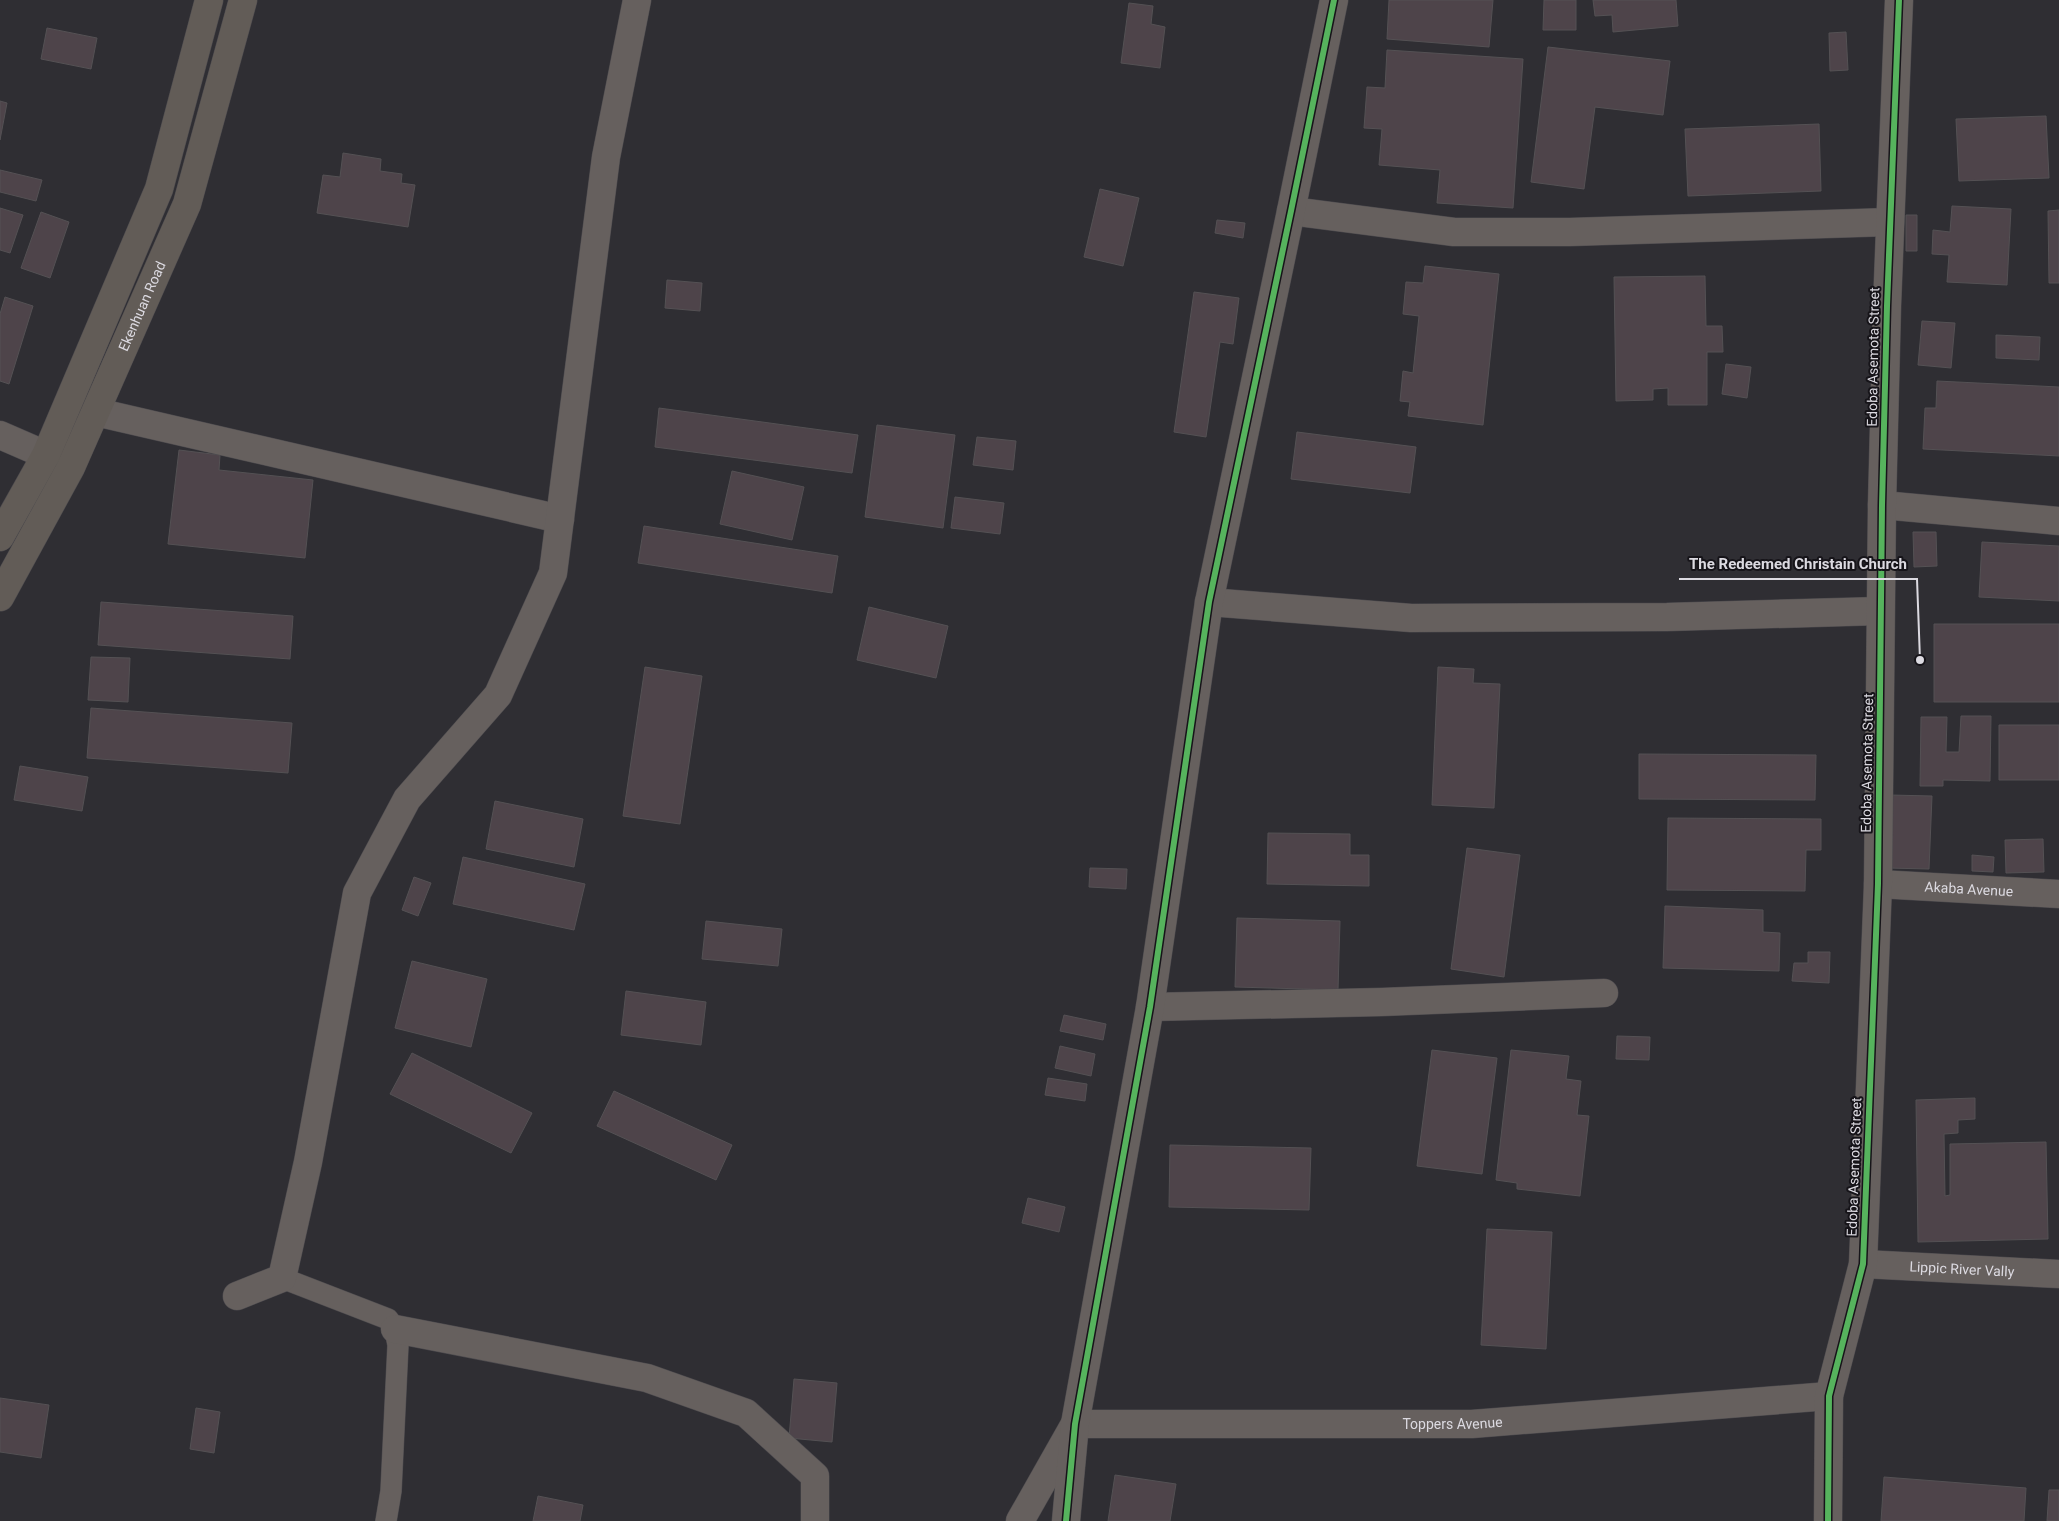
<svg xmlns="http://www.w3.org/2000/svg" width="2059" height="1521" font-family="Roboto,sans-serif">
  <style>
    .building { fill: #4e444a; stroke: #545154 }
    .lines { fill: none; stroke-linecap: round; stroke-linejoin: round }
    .lane-casing { stroke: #4c4a4e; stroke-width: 22 }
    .street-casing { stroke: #4c4a4e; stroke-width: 29 }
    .secondary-casing { stroke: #4c4a4e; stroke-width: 29 }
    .lane { stroke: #66605e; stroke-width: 21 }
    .street { stroke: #66605e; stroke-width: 28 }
    .secondary { stroke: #625c57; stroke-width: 28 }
    .cycleway-casing { stroke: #161419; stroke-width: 9 }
    .cycleway { stroke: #56b35d; stroke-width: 6 }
    .labels { text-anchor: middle; stroke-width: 4; stroke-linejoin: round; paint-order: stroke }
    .street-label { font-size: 14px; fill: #dcdae1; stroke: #161419 }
    .leader { fill: none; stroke: #dcdae1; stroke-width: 2 }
    .callout-dot { fill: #dcdae1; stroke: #161419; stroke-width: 2 }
    .callout-label { font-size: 15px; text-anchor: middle; font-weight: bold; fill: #dcdae1; stroke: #161419; stroke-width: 4; stroke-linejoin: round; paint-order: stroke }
  </style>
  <rect width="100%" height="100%" fill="#2f2e33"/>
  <path class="building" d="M1389 0H1493L1489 47 1387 39Z
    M1544 0H1576V30H1543Z
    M1593 0H1676L1678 26 1613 32 1612 15 1595 16Z
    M1129 3 1153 6 1151 24 1165 27 1160 68 1121 63Z
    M47 28 97 38 91 69 41 59Z
    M1846 32 1848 70 1830 71 1829 33Z
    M1548 47 1670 61 1663 115 1595 107 1584 189 1531 182Z
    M1387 50 1523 59 1513 208 1437 203 1440 170 1379 165 1382 129 1364 128 1367 87 1385 88Z
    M0 101 7 103 0 140Z
    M2046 116 2049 178 1959 181 1956 119Z
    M1819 124 1821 191 1688 196 1685 129Z
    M343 153 381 159 380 171 402 174 401 183 415 185 408 227 317 213 323 175 340 177Z
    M0 170 42 180 36 201 0 192Z
    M1100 189 1139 198 1123 266 1084 257Z
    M1952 206 2011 209 2007 285 1947 282 1949 255 1932 254 1933 230 1950 232Z
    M0 208 23 215 10 253 0 250Z
    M2059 210V283H2049L2048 211Z
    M41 212 69 222 50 278 21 268Z
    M1906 215H1917V251H1906Z
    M1217 220 1245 223 1243 238 1215 233Z
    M1425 266 1499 274 1483 425 1408 416 1410 402 1400 401 1403 371 1413 373 1419 316 1403 314 1406 282 1423 283Z
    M1705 276 1706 326H1722L1723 352H1707V405H1668V388L1653 389V400L1616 401 1614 277Z
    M667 280 702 283 700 311 665 308Z
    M1194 292 1239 298 1233 344 1220 342 1206 437 1174 432Z
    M5 297 33 306 9 384 0 381V314Z
    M1922 321 1955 323 1951 368 1918 365Z
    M1996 335 2040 337 2039 360 1996 358Z
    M1726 364 1751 367 1747 398 1722 394Z
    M1937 381 2059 387V456L1923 449 1925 408H1936Z
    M659 408 858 435 852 473 655 447Z
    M877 425 955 435 943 528 865 517Z
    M1297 432 1416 447 1410 493 1291 479Z
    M977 437 1016 441 1013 470 973 465Z
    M179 450 220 455 219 470 313 480 305 558 168 544Z
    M732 471 804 487 792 540 720 524Z
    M955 497 1004 503 1000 534 951 528Z
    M644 526 838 556 832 593 638 563Z
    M1913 532H1936L1937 566 1914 567Z
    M1982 542 2059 546V601L1979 597Z
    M101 602 293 616 290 659 98 645Z
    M869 607 948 626 936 678 857 660Z
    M1934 624H2059V702H1934Z
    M91 657 130 658 128 702 88 700Z
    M645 667 702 676 680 824 623 816Z
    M1438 667 1474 669 1473 683 1500 684 1494 808 1432 805Z
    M91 708 292 723 288 773 87 758Z
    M1961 716H1991L1990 781 1943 780V786H1920L1921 717H1947L1946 752H1959Z
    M1999 725H2059V780H1999Z
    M1639 754 1816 755 1815 800 1639 799Z
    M20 766 88 777 82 811 14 800Z
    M1890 795 1932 796 1929 869 1887 868Z
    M495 801 583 819 574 867 486 849Z
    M1668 818 1821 819V850H1806L1805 891 1667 890Z
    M1268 833 1350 834V855H1369V886L1267 884Z
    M2043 839 2044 872 2006 873 2005 840Z
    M1467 848 1520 855 1504 977 1451 969Z
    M1972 855 1994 857 1993 872 1972 871Z
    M463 857 585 884 574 930 453 904Z
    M1090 868 1127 869 1126 889 1089 887Z
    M414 877 431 883 418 916 402 910Z
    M1665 906 1763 910V932L1780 933 1779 971 1663 968Z
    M1237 918 1340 921 1338 990 1235 987Z
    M706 921 782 929 778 966 702 959Z
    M1808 952H1830L1829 983 1792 981 1794 963H1808Z
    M412 961 487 979 471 1047 395 1028Z
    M626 991 706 1002 701 1045 621 1035Z
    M1064 1015 1106 1024 1103 1040 1060 1031Z
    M1617 1036 1650 1037 1649 1060 1616 1059Z
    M1060 1046 1095 1054 1091 1076 1055 1068Z
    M1432 1050 1497 1058 1482 1174 1417 1166Z
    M1511 1050 1569 1056 1566 1079 1581 1081 1577 1115 1589 1116 1580 1196 1517 1189V1183L1496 1180Z
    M412 1053 532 1113 511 1153 390 1094Z
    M1048 1078 1087 1084 1085 1101 1045 1095Z
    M614 1091 732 1145 716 1180 597 1126Z
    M1975 1098V1119L1958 1120V1133L1944 1134 1945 1196 1950 1195V1144L2046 1142 2048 1239 1918 1242 1916 1100Z
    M1170 1145 1311 1148 1309 1210 1169 1207Z
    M1028 1198 1065 1207 1059 1232 1022 1223Z
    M1487 1229 1552 1232 1546 1349 1481 1345Z
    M794 1379 837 1383 832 1442 789 1438Z
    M0 1398 49 1405 41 1458 0 1452Z
    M196 1408 220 1412 214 1453 190 1449Z
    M1115 1475 1176 1484 1170 1521H1108Z
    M1884 1477 2026 1488 2024 1521H1881Z
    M2049 1490H2059V1521H2047Z
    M538 1496 583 1505 580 1521H533Z"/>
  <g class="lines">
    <g class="lane-casing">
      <path id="lane" d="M282 1278 388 1319 395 1329 398 1345 391 1491 386 1521"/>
    </g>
    <g class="street-casing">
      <g id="street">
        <path d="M1291 211 1454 232H1570L1890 222"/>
        <path d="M96 412 560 519"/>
        <path d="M0 435 46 455"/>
        <path d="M1882 505 2059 521"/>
        <path d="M1209 602 1411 618 1667 617 1880 611"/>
        <path id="s1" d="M1878 884 2059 894"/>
        <path d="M1150 1007 1382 1002 1604 993"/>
        <path id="s2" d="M1863 1264 2059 1274"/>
        <path d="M237 1296 282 1278 308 1162 357 893 407 799 498 695 553 573 606 157 637 0"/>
        <path d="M395 1329 647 1378 746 1413 815 1476V1521"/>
        <path id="s3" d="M1020 1521 1075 1424H1472L1829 1396"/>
        <path d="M1066 1521 1075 1424 1150 1007 1209 602 1291 211 1334 0"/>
        <path d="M1828 1521 1829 1396 1863 1264 1878 884 1882 505 1887 306 1899 0"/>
      </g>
    </g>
    <g class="secondary-casing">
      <g id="secondary">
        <path d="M0 537 46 455 159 189 209 0"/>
        <path id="s4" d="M0 597 71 467 187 204 243 0"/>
      </g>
    </g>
    <use href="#lane" class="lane"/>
    <use href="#street" class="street"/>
    <use href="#secondary" class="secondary"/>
    <g class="cycleway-casing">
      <path id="cycleway" d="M1066 1521 1075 1424 1150 1007 1209 602 1291 211 1334 0
        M1828 1521 1829 1396 1863 1264 1878 884 1882 505 1887 306 1899 0"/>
    </g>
    <use href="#cycleway" class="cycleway"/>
  </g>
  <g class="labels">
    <g class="street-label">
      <text dy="5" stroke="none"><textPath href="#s4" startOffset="324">Ekenhuan Road</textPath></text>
      <text transform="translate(1873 357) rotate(-89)" y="5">Edoba Asemota Street</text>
      <text transform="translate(1867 763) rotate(-89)" y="5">Edoba Asemota Street</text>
      <text dy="5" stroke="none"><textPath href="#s1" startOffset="91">Akaba Avenue</textPath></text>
      <text transform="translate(1854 1167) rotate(-88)" y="5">Edoba Asemota Street</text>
      <text dy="5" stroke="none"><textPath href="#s2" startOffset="99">Lippic River Vally</textPath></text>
      <text dy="5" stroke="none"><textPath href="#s3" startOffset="489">Toppers Avenue</textPath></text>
    </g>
  </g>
  <path class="leader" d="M1920 660L1917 579H1679"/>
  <circle class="callout-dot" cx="1920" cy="660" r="5"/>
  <g class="callout-label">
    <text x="1798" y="569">The Redeemed Christain Church</text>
  </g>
</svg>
